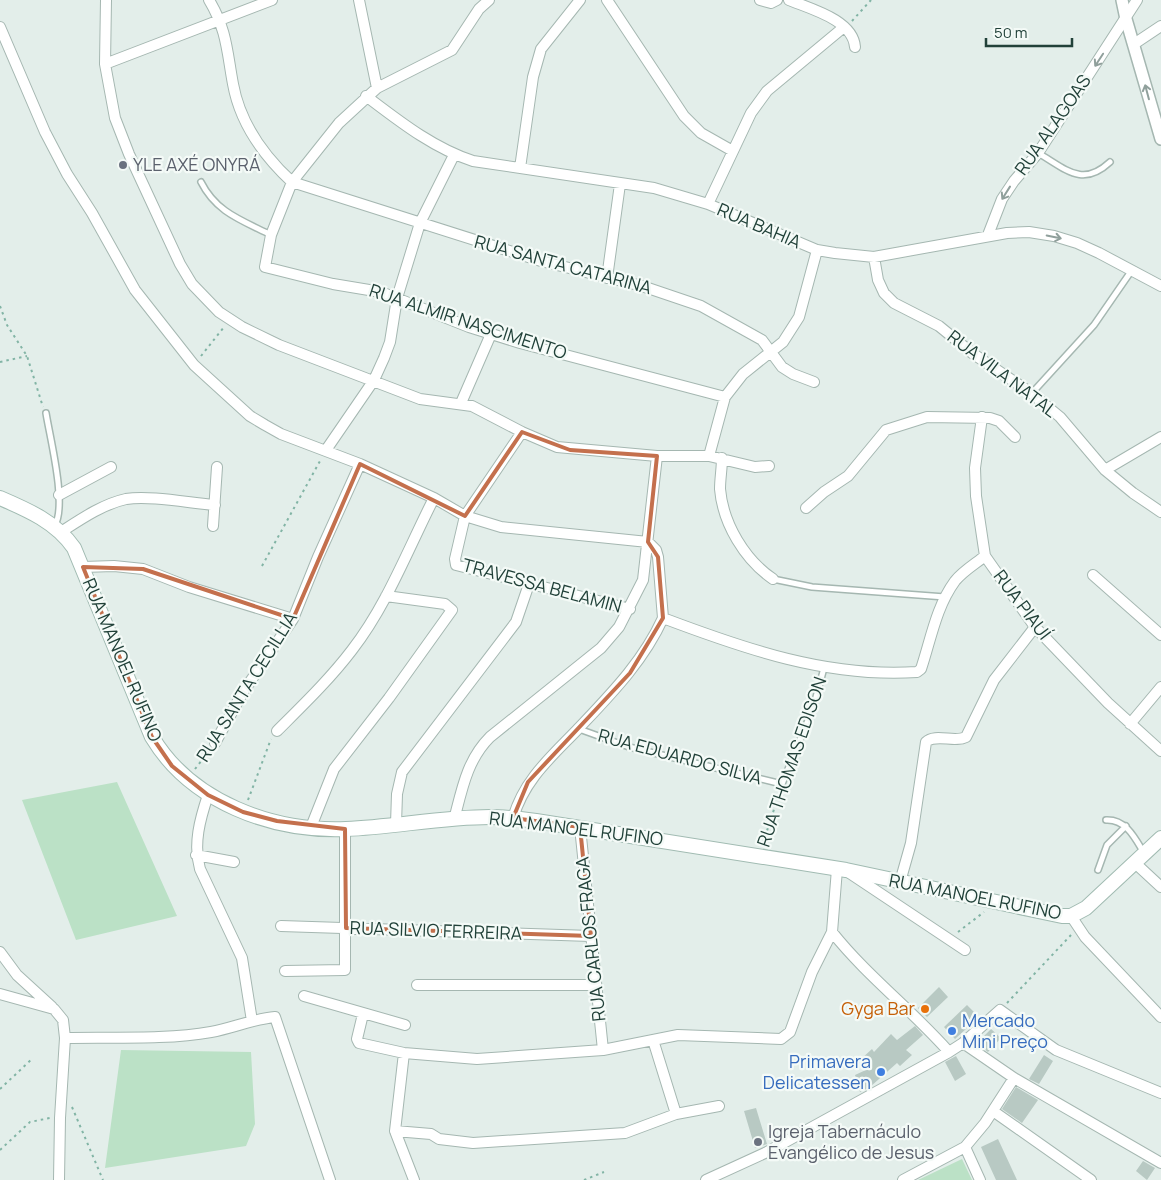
<svg xmlns="http://www.w3.org/2000/svg" width="1161" height="1180" font-family="Manrope,sans-serif">
  <style>
    .green { fill: #bbe1c6 }
    .building { fill: #b8c9c3 }
    .lines { fill: none; stroke-linecap: round; stroke-linejoin: round }
    .service-casing { stroke: #a5b7b1; stroke-width: 8 }
    .minor-casing { stroke: #a5b7b1; stroke-width: 12 }
    .tertiary-casing { stroke: #a5b7b1; stroke-width: 14 }
    .secondary-casing { stroke: #a1bbb2; stroke-width: 16 }
    .path { stroke: #82b4a5; stroke-width: 2; stroke-dasharray: 2.5 4; stroke-linecap: butt }
    .service { stroke: #fff; stroke-width: 5 }
    .minor { stroke: #fff; stroke-width: 10 }
    .tertiary { stroke: #fff; stroke-width: 11 }
    .secondary { stroke: #fff; stroke-width: 14 }
    .oneway { stroke: #90a09c }
    .marked { fill: none; stroke: #c4704d; stroke-width: 4; stroke-linejoin: round }
    .worship-dot { fill: #6b7280; stroke: #f4faf7; stroke-width: 2 }
    .food-dot { fill: #e8710a; stroke: #f4faf7; stroke-width: 2 }
    .shop-dot { fill: #3f7fe0; stroke: #f4faf7; stroke-width: 2 }
    .labels { text-anchor: middle; stroke-width: 4.5; stroke-linejoin: round; paint-order: stroke }
    .street-label { font-size: 18px; fill: #214139; stroke: #f4faf7 }
    .worship-label { font-size: 18px; fill: #5b616d; stroke: #f4faf7; text-anchor: start }
    .food-label { font-size: 18px; fill: #c56008; stroke: #f4faf7; text-anchor: end }
    .shop-label { font-size: 18px; fill: #366cbe; stroke: #f4faf7; text-anchor: start }
  </style>
  <rect width="100%" height="100%" fill="#e3eeea"/>
  <path class="green" d="M117 782 177 916 76 940 22 800Z
    M121 1050 251 1052 255 1124 246 1146 105 1168Z
    M962 1159 972 1180H918Z"/>
  <path class="building" d="M939 987 948 997 927 1017 918 1008Z
    M967 1005 979 1017 955 1039 944 1027Z
    M915 1026 923 1035 906 1050 912 1055 900 1066 897 1063 870 1087 860 1092 855 1075 868 1069 861 1059 872 1049 874 1052 891 1034 897 1040Z
    M991 1029 1001 1038 988 1052 977 1043Z
    M1044 1055 1053 1061 1039 1084 1029 1079Z
    M956 1056 966 1074 955 1081 945 1062Z
    M1016 1087 1038 1100 1022 1123 1002 1109Z
    M756 1108 767 1144 755 1148 744 1111Z
    M998 1139 1017 1180H996L981 1147Z
    M1143 1161 1155 1168 1147 1180 1136 1171Z"/>
  <g class="lines">
    <g class="service-casing">
      <path id="service" d="M1038 153C1066 169 1082 188 1110 162
        M201 182C216 212 241 220 271 235
        M1032 393 1094 325 1132 270
        M46 413C50 438 67 504 55 525
        M773 579 812 587 945 597
        M579 729 629 747 782 784 813 708 824 668
        M1106 820C1126 819 1135 838 1144 853
        M1098 870 1107 845 1126 826"/>
    </g>
    <g class="minor-casing">
      <path id="minor" d="M106 0 105 64 115 118 129 154 180 264 192 284 219 312 242 327 279 345 420 399 472 406 522 432 557 447 657 456H709L755 467 769 466
        M209 0C227 30 227 52 233 84 240 123 264 156 292 182L541 261 642 286 701 306 762 340 782 367 793 374 814 382
        M359 0 377 88
        M489 0 479 9 452 50 377 88 339 123 292 182 271 235 265 267 333 284 381 292 469 327 520 343 725 397
        M607 0 684 116 701 133 731 150
        M760 0 771 3 777 0
        M789 0C811 9 853 20 855 47
        M0 27 45 132 67 174 92 213 135 290 194 365 250 416 265 425 281 434 360 464 434 498
        M1134 44 1161 26
        M105 64 272 0
        M366 96C399 121 433 148 473 161L654 188 708 204 817 250 835 253 874 257 1007 233 1029 232 1054 236 1077 243 1099 253 1161 286
        M520 168 533 77 541 49 580 0
        M708 204 751 113 767 91 844 27
        M988 235 1002 199 1014 181 1038 153 1137 0
        M874 257 878 280 884 293 894 303 939 326 972 353 1031 393 1060 417 1105 470 1133 493 1161 512
        M607 278 620 184
        M461 403 491 334
        M982 417 975 468 976 496 985 556 1035 627 1108 703 1161 751
        M522 432 465 516 455 559 456 565 630 609
        M326 450 374 380 384 358 390 342 397 298 420 223 454 155
        M709 456 725 397 743 374 783 342 799 317 817 250
        M722 458C722 468 720 479 720 489 723 524 745 560 773 579
        M1105 470 1161 437
        M59 495 111 467
        M806 508 824 492 848 476 886 430 927 417 990 418 999 421 1015 437
        M213 526 217 467
        M61 532C81 519 103 504 126 499 149 495 190 503 215 505
        M83 567 114 566 143 569 189 587 293 619
        M1093 575 1161 635
        M1130 724 1161 687
        M277 731C303 705 330 679 352 650 387 605 408 549 434 498L465 516 501 527 648 542 656 550 658 557 663 618C745 649 828 678 917 672L921 669C931 639 936 607 955 581 963 571 975 564 985 556
        M215 743 243 692 293 619 318 557 360 464
        M208 795C200 819 193 844 200 869L242 958 252 1021
        M513 818C524 780 550 758 577 730 610 695 643 662 663 618
        M454 820C462 789 467 760 490 737L601 648 619 627 643 580 657 456
        M396 824 397 794 402 772 516 622 529 584
        M311 827 334 769 389 698 452 610 445 604 386 596
        M580 827 603 1050
        M196 855 234 862
        M1134 862 1161 887
        M848 872 965 950
        M900 882 911 843 926 742C935 733 955 743 966 737L994 680 1035 627
        M1071 916 1085 937 1161 1017
        M281 926 591 936
        M832 932C867 976 912 1010 949 1052
        M0 952 17 975 52 1007
        M285 971 345 970V829
        M417 985H596
        M0 994 54 1009 63 1020 65 1038 60 1118 59 1180
        M304 996 405 1025
        M363 1014 357 1039 359 1043 404 1053 477 1059 603 1050 678 1035 781 1039 790 1032 812 972 832 932 837 869
        M65 1038C111 1037 167 1040 211 1032 233 1028 253 1019 275 1017L330 1180
        M653 1040 676 1114
        M963 1043 1014 1078 1161 1163
        M404 1053 395 1131 414 1180
        M993 1111 1091 1180
        M395 1131 431 1134 439 1139 473 1143 625 1133 676 1114 719 1106
        M965 1147 980 1180
        M706 1180 767 1152 949 1052 963 1043 1000 1010 1056 1050 1161 1093
        M903 1180 965 1147 985 1123 1014 1078"/>
    </g>
    <g class="tertiary-casing">
      <path id="tertiary" d="M1122 0 1126 19 1161 139"/>
    </g>
    <g class="secondary-casing">
      <path id="secondary" d="M0 498C28 510 56 522 74 548L152 737C191 802 272 832 346 829 394 827 442 817 490 817 505 817 521 819 536 821L846 870 1062 916H1071L1086 908 1161 838"/>
    </g>
    <path class="path" d="M852 21 871 0
      M0 306 7 325 27 356 43 407
      M201 356 224 327
      M0 362 27 356
      M262 566 320 461
      M195 769 209 751
      M248 800 271 739
      M763 843 780 791
      M958 932 984 912
      M1007 1003 1071 935
      M0 1089 33 1058
      M72 1107 103 1180
      M0 1150 30 1122 50 1118
      M584 1180 604 1172"/>
    <use href="#service" class="service"/>
    <use href="#minor" class="minor"/>
    <use href="#tertiary" class="tertiary"/>
    <use href="#secondary" class="secondary"/>
  </g>
  <defs><path id="oneway-shaft" d="M-6 0H5M1.5-3L5.5 0L1.5 3" fill="none" stroke-width="1.6" stroke-linecap="round" stroke-linejoin="round" transform="scale(1.25)"/></defs>
  <g class="oneway">
    <use href="#oneway-shaft" transform="translate(1099 60) rotate(123)"/>
    <use href="#oneway-shaft" transform="translate(1147 92) rotate(-105)"/>
    <use href="#oneway-shaft" transform="translate(1006 193) rotate(122)"/>
    <use href="#oneway-shaft" transform="translate(1054 237) rotate(12)"/>
  </g>
  <path class="marked" d="M522 432 570 450 657 456 648 542 658 557 663 618 630 673 528 782 513 818 580 827 591 936 346 928 345 829 277 821 243 812 208 795 172 766 152 737 83 567 143 569 293 619 360 464 465 516Z"/>
  <g class="worship-dot">
    <circle cx="123" cy="165" r="5"/>
    <circle cx="758" cy="1142" r="5"/>
  </g>
  <circle class="food-dot" cx="925" cy="1009" r="5"/>
  <g class="shop-dot">
    <circle cx="952" cy="1031" r="5"/>
    <circle cx="881" cy="1072" r="5"/>
  </g>
  <g class="labels">
    <g class="street-label">
      <text transform="translate(1053 125) rotate(-55)" y="6">RUA ALAGOAS</text>
      <text transform="translate(759 226) rotate(23)" y="6">RUA BAHIA</text>
      <text transform="translate(563 265) rotate(15)" y="6">RUA SANTA CATARINA</text>
      <text transform="translate(468 322) rotate(18)" y="6">RUA ALMIR NASCIMENTO</text>
      <text transform="translate(1002 374) rotate(37)" y="6">RUA VILA NATAL</text>
      <text transform="translate(542 586) rotate(15)" y="6">TRAVESSA BELAMIN</text>
      <text transform="translate(1022 605) rotate(53)" y="6">RUA PIAUÍ</text>
      <text transform="translate(122 660) rotate(67)" y="6">RUA MANOEL RUFINO</text>
      <text transform="translate(247 687) rotate(-58)" y="6">RUA SANTA CECILLIA</text>
      <text transform="translate(680 757) rotate(15)" y="6">RUA EDUARDO SILVA</text>
      <text transform="translate(792 762) rotate(-71)" y="6">RUA THOMAS EDISON</text>
      <text transform="translate(576 829) rotate(7)" y="6">RUA MANOEL RUFINO</text>
      <text transform="translate(975 897) rotate(11)" y="6">RUA MANOEL RUFINO</text>
      <text transform="translate(436 931) rotate(2)" y="6">RUA SILVIO FERREIRA</text>
      <text transform="translate(591 939) rotate(-96)" y="6">RUA CARLOS FRAGA</text>
    </g>
    <g class="worship-label">
      <text x="133" y="171">YLE AXÉ ONYRÁ</text>
      <text x="768" y="1138">Igreja Tabernáculo<tspan x="768" dy="21">Evangélico de Jesus</tspan></text>
    </g>
    <g class="food-label">
      <text x="915" y="1015">Gyga Bar</text>
    </g>
    <g class="shop-label">
      <text x="962" y="1027">Mercado<tspan x="962" dy="21">Mini Preço</tspan></text>
      <text x="871" y="1068" text-anchor="end">Primavera<tspan x="871" dy="21">Delicatessen</tspan></text>
    </g>
  </g>
  <path d="M986 38v8h86v-8" fill="none" stroke="#214139" stroke-width="2.5"/>
  <text x="994" y="38" font-size="15" fill="#214139" stroke="#f4faf7" stroke-width="4" paint-order="stroke">50 m</text>
</svg>
